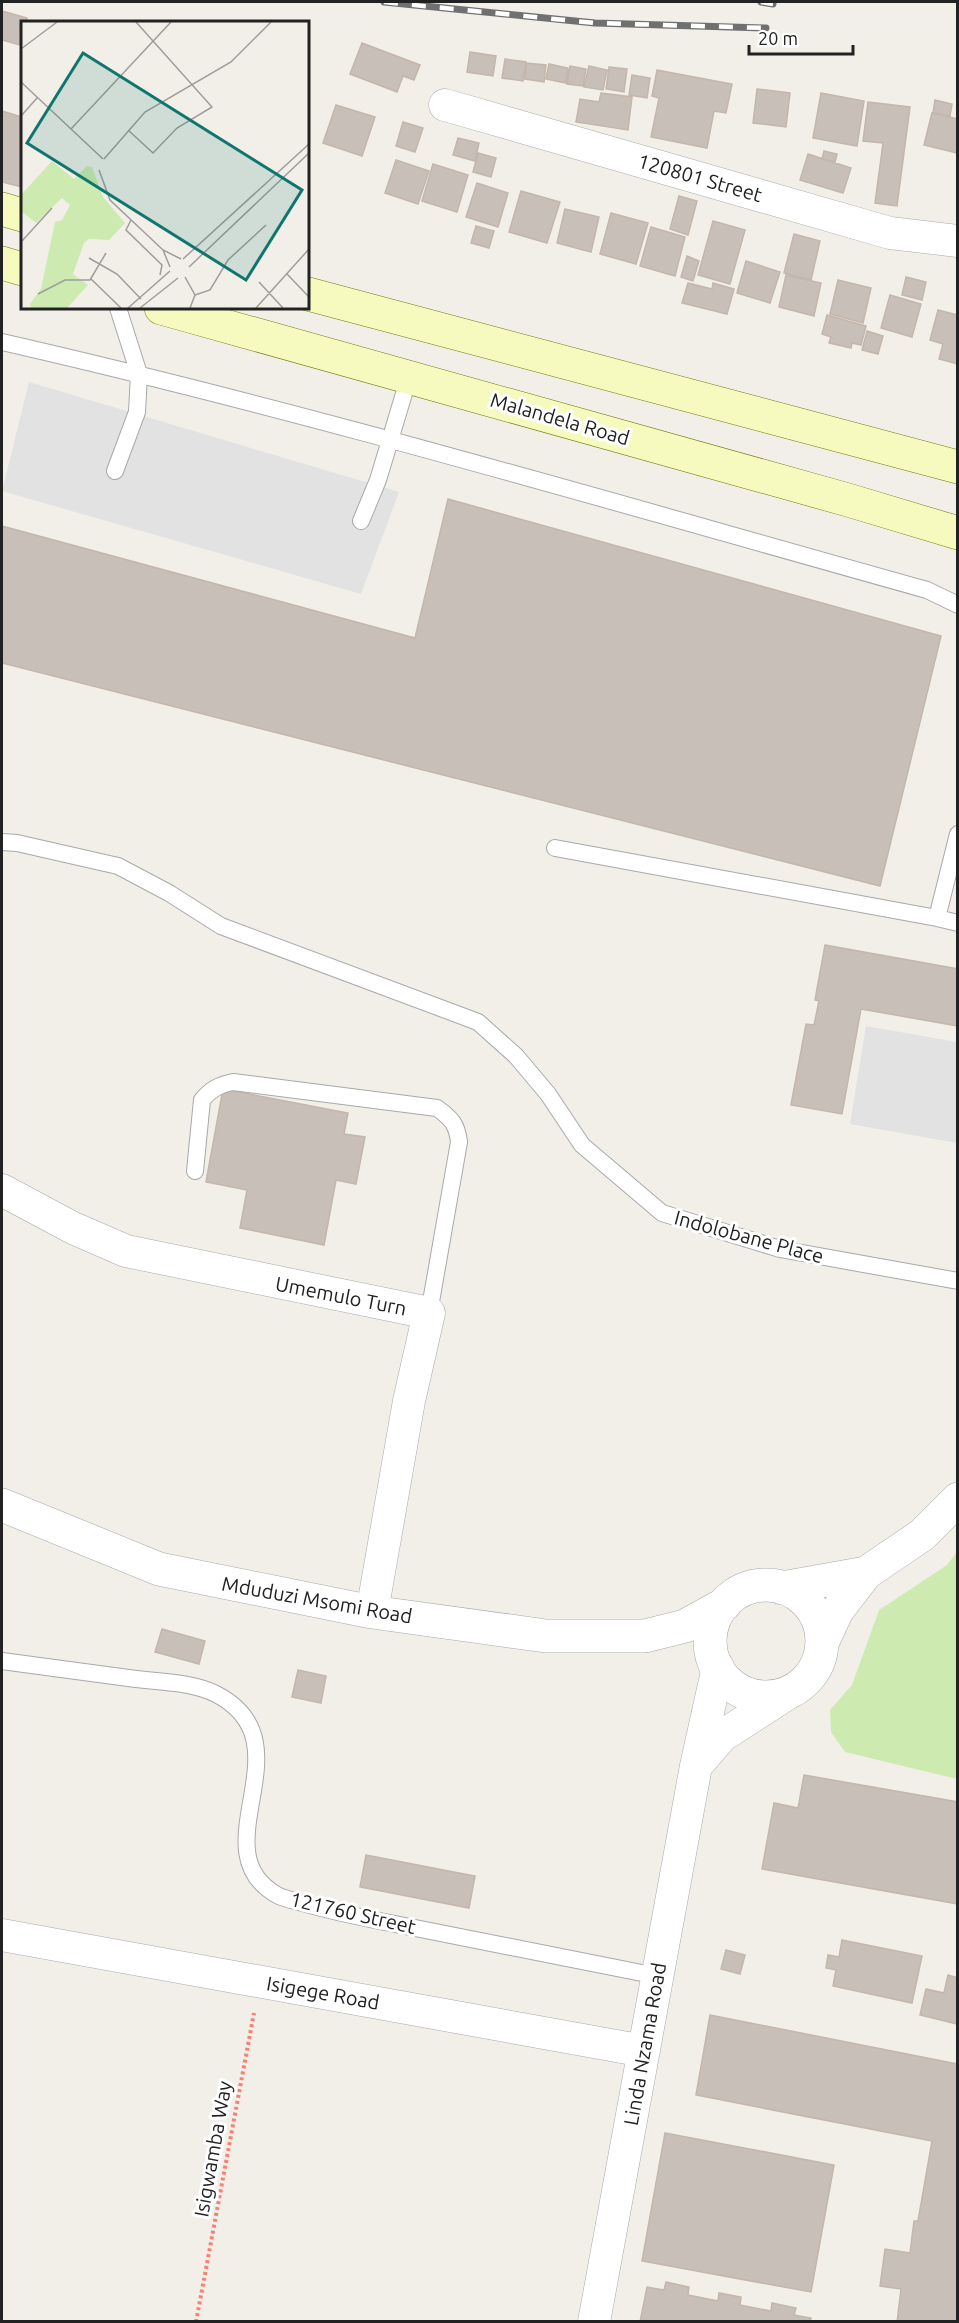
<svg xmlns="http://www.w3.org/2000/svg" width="959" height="2323" font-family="Ubuntu,sans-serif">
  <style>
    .grass { fill: #cdebb0 }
    .parking { fill: #e2e2e2 }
    .building { fill: #c7bfb8; stroke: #c4b6ab; stroke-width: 1.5 }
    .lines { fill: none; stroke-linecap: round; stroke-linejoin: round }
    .service-casing { stroke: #a9a9a9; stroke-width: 18 }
    .minor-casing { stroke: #a9a9a9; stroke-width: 33 }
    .tertiary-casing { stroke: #a9a9a9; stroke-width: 34 }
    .secondary-casing { stroke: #707d05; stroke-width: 34 }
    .path { stroke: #fa8072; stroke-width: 4; stroke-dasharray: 3 3; stroke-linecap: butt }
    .service { stroke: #fff; stroke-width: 16 }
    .minor { stroke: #fff; stroke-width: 32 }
    .tertiary { stroke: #fff; stroke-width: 33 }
    .secondary { stroke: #f7fabf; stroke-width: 33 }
    .rail-casing { stroke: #707070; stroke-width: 7 }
    .rail { stroke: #fff; stroke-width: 4.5; stroke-dasharray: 14; stroke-linecap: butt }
    .labels { text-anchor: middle; stroke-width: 6; stroke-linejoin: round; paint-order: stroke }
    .street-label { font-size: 20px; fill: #222; stroke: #fff }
    .inset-road { fill: none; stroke: #9f9d99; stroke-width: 1.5 }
    .view { fill: #0f766e; fill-opacity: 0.15; stroke: #0f766e; stroke-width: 3 }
    .inset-edge { fill: none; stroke: #222; stroke-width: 3 }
  </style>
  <rect width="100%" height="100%" fill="#f2efe9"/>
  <path class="grass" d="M957 1552V1779L845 1752 831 1732 830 1710 852 1685 879 1610 947 1565Z"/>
  <path class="parking" d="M29 382 399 492 361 594 2 491Z
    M866 1026 957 1042V1143L850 1124Z"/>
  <path class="building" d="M2 11 27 18 26 22H22L20 45 2 40Z
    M362 43 420 65 414 80 403 76 397 92 350 74Z
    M470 52 496 56 493 76 467 72Z
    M505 59 526 62 523 81 502 78Z
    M526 63 546 65 544 82 525 79Z
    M549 64 568 68 566 83 546 79Z
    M570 66 586 69 583 86 567 84Z
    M589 66 607 70 603 90 584 87Z
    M609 67 627 69 624 92 606 89Z
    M657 70 732 84 726 113 714 111 707 148 651 137 659 98 652 96Z
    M632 75 650 78 647 98 629 95Z
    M757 89 790 93 786 127 753 123Z
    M601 93 632 97 628 130 576 122 580 99 599 102Z
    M821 93 864 101 857 146 813 138Z
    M935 100 952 104 950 116 933 113Z
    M868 102 910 107 897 206 875 203 883 143 863 141Z
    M336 105 375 117 362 156 323 143Z
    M2 111 22 117V187L2 182Z
    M932 113 958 119 957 153 924 145Z
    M403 122 423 128 415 152 396 146Z
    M458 138 479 143 475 161 453 155Z
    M824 151 837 154 835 162 822 159Z
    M478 153 496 158 491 177 473 172Z
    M808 154 851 168 843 193 800 180Z
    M396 160 429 171 418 204 385 193Z
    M433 164 468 175 457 212 422 201Z
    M477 183 508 193 498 227 466 217Z
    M521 191 560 202 547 243 509 232Z
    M679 196 697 201 688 235 670 229Z
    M565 209 599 217 591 252 557 243Z
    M611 213 648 223 636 264 600 254Z
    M713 221 745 230 730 284 698 275Z
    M476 226 494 231 489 248 471 243Z
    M651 227 685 237 675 276 640 266Z
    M794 234 820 241 811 280 784 273Z
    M687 256 699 261 693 281 681 277Z
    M746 261 780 272 770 303 737 293Z
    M786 275 821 283 814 316 779 307Z
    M906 277 926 282 922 300 902 295Z
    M838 280 871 288 863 323 830 314Z
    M688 283 712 289 713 283 734 289 727 314 682 303Z
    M890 295 921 304 912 337 881 328Z
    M938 310 958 315V364L939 359 943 344 930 340Z
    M827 315 866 326 861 345 852 343 851 348 829 343 831 337 822 334Z
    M867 331 883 336 878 354 862 350Z
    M448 499 941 636 880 886 2 663V526L415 638Z
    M825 945 958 969V1026L861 1009 842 1114 791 1105 806 1024 814 1025 819 1001 815 1000Z
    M223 1089 348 1113 344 1134 365 1137 356 1184 336 1180 324 1245 240 1228 247 1190 206 1182Z
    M162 1629 205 1641 199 1664 155 1652Z
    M298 1670 326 1676 321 1703 292 1697Z
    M804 1775 958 1802V1904L762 1869 774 1803 798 1808Z
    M366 1855 475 1876 469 1908 360 1887Z
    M842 1940 922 1956 912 2003 833 1986 836 1970 826 1968 828 1955 839 1957Z
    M726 1950 745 1955 740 1974 721 1969Z
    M948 1975 958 1978 957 2024 920 2015 926 1989 944 1993Z
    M710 2015 958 2064V2322H897L901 2289 880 2286 885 2249 910 2253 914 2221H918L932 2141 696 2095Z
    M665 2133 834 2165 811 2292 642 2261Z
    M666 2282 689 2287 688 2295 718 2301 719 2293 741 2297 740 2305 771 2311 772 2303 796 2308 794 2315 811 2318 810 2322H640L647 2287 664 2290Z"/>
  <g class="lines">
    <g class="service-casing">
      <path id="service" d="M2 342C313 413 619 504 927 590L958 605
        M115 471 137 412 139 374 118 308
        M361 521 378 480 409 377
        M958 834 937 918 958 923
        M2 842 17 843 118 866 169 893 221 926 478 1022 516 1056 548 1094 582 1145 662 1213 780 1249 958 1281
        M555 848 937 918
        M195 1171 202 1100C211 1089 219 1085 233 1082L437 1108C451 1118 457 1124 459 1142L429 1313
        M2 1661C46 1667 91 1673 136 1679 161 1682 193 1682 216 1694 311 1743 197 1850 277 1895 284 1899 295 1901 303 1903 333 1912 364 1918 395 1924 483 1942 570 1959 657 1976"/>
    </g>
    <g class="minor-casing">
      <path id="minor" d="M445 105 890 233 958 241
        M2 1190 73 1228 126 1251 429 1313 409 1401 372 1612
        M697 1765 722 1736 790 1692
        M2 1935 644 2051
        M594 2322 696 1766 718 1667"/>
    </g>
    <g class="tertiary-casing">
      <path id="tertiary" d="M2 1505 159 1569 372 1612 546 1636H645L685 1626 725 1604
        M710 1641a56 56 0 1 1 112 0a56 56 0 1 1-112 0Z
        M782 1588 866 1573
        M822 1643 837 1611 866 1573 922 1535 958 1499"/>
    </g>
    <g class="secondary-casing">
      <path id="secondary" d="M2 209 22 215
        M2 263 22 269
        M308 294 958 467
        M161 308 848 500 958 533"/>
    </g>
    <path class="path" d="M196 2322 254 2013"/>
    <use href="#service" class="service"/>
    <use href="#minor" class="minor"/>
    <use href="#tertiary" class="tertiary"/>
    <use href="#secondary" class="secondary"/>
    <g class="rail-casing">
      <path id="rail" d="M384 2 595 23 766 28
        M761 2 773 4"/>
    </g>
    <use href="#rail" class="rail"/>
  </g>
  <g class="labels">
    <g class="street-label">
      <text transform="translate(700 178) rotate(16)" y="7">120801 Street</text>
      <text transform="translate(560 419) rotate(16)" y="7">Malandela Road</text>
      <text transform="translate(749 1237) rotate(15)" y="7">Indolobane Place</text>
      <text transform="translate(341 1296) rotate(11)" y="7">Umemulo Turn</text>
      <text transform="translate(317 1600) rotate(10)" y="7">Mduduzi Msomi Road</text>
      <text transform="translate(353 1913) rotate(13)" y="7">121760 Street</text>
      <text transform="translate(323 1993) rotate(10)" y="7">Isigege Road</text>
      <text transform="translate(645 2044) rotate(-80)" y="7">Linda Nzama Road</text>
      <text transform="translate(213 2149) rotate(-80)" y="7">Isigwamba Way</text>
    </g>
  </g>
  <g transform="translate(21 21)">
    <rect width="288" height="288" fill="#f2efe9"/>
    <path d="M31 140 53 158 66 145 71 146 82 176 104 202 88 219 68 218 63 222 52 253 67 264 46 287H10L9 283 20 268 34 201 41 199 49 184 41 177 15 202 0 190V174Z" fill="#cdebb0"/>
    <path class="inset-road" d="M0 28 36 1M0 61 82 138M0 95 16 77M50 108 150 1M107 109 132 132 156 107 191 86 115 1M83 138 124 91 210 41 250 1M78 149 89 179 142 229 160 238M110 199 105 209 141 244 139 254M1 220 31 187M142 229 149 246M68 237 96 253 120 278M162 238 288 123M168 246 288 132M266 253 288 276M164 256 174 274 169 287M70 258 100 287M238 261 262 287M17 273 44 259H69L85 232M174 274 189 269 207 239 245 204M107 287 149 250M119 287 157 257M235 287 288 228"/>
    <path class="view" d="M62 32 281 169 225 259 6 122Z"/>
    <rect width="288" height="288" class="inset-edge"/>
  </g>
  <rect width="959" height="2323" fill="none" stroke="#222222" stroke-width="6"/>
  <path d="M749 45v9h104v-9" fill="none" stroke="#222222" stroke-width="3"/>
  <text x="758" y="45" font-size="18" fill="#222222" stroke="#ffffff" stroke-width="4.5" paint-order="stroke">20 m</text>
</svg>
